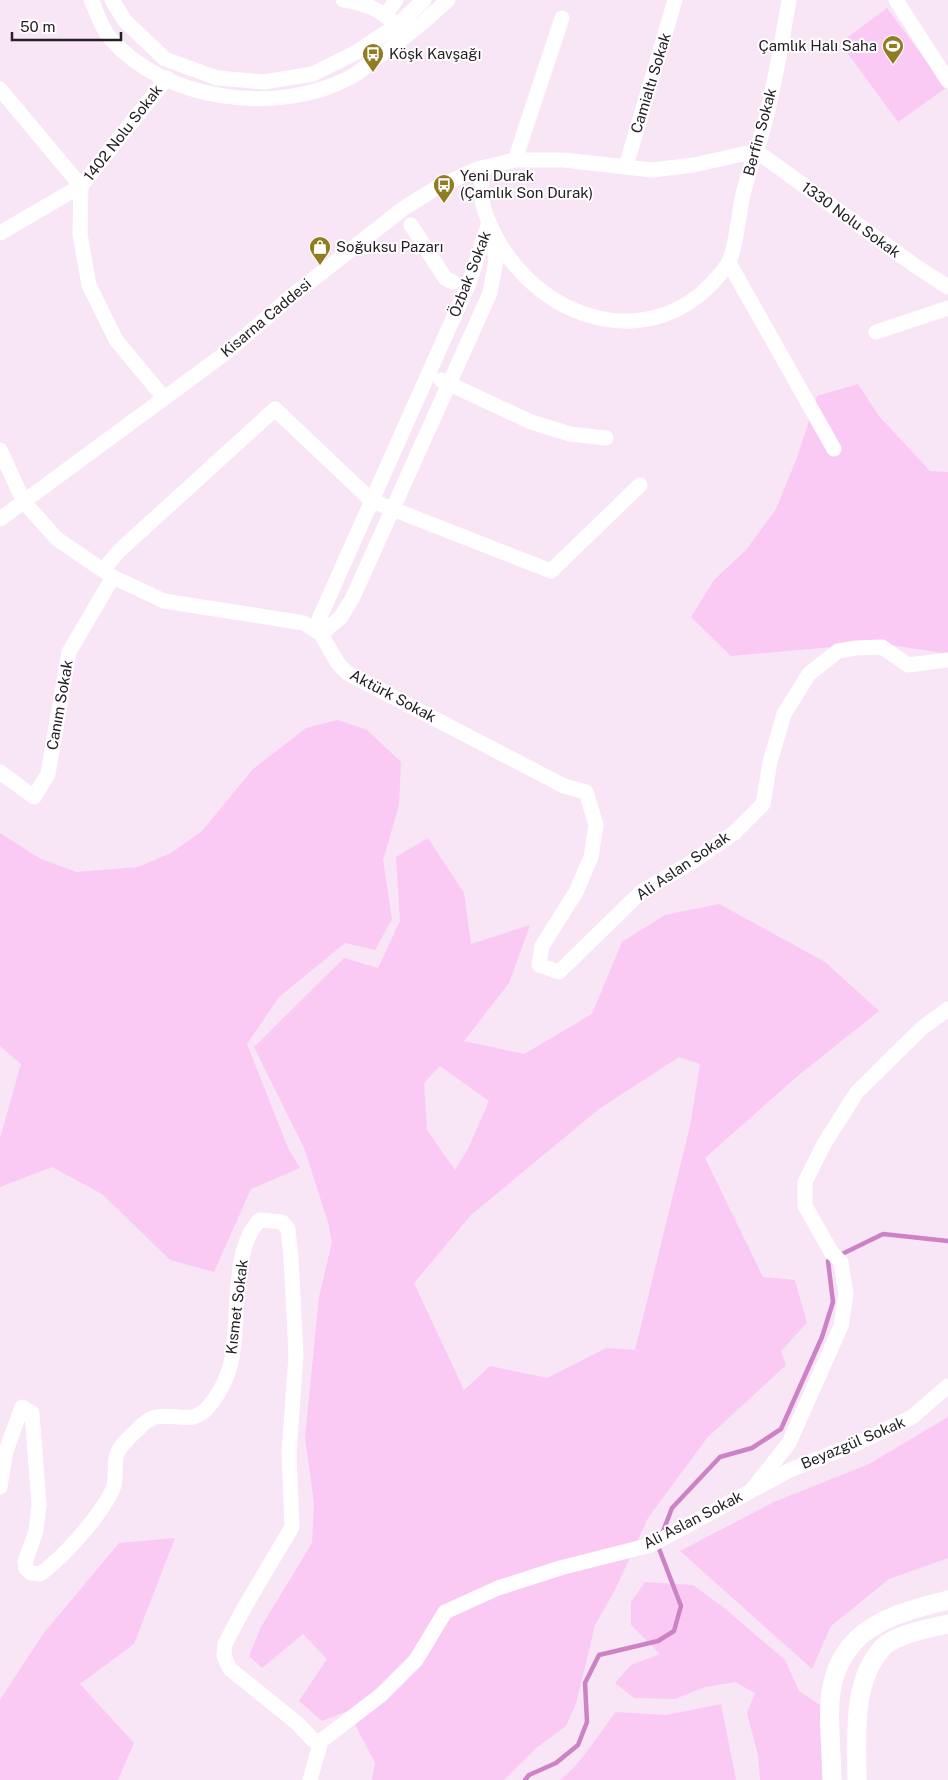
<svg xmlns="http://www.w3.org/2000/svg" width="948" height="1780" font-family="'Public Sans',sans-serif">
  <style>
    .green { fill: #facaf4; fill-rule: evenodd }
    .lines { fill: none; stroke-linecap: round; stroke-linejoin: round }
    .stream { stroke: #cd82c5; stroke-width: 4.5 }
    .minor { stroke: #fff; stroke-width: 15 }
    .major { stroke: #fff; stroke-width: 19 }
    .labels { text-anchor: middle; stroke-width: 4; stroke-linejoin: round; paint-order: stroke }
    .poi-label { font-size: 15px; fill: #262026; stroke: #fff; text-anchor: start }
    .street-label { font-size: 15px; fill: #262026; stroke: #fff }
  </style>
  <rect width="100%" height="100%" fill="#f8e5f6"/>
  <path class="green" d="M887 8 946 88 898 122 840 43Z
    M858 384 879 416 930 471 948 472V654L878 643 731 656 691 617 714 580 746 550 776 509 798 455 817 396Z
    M338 720 367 730 401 762 399 805 383 860 392 919 375 950 345 943 279 997 247 1044 288 1148 300 1168 251 1189 214 1272 170 1260 102 1194 52 1167 0 1187V1138L21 1064 0 1046V833L41 859 77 872 138 867 171 853 202 831 253 769 306 728Z
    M428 838 464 893 471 944 530 925 509 983 464 1041 524 1054 592 1014 622 942 665 915 719 904 825 962 879 1011 800 1074 705 1158 763 1277 795 1280 807 1323 781 1351 786 1365 707 1438 648 1518 615 1590 595 1625 576 1704 566 1726 536 1748 504 1780H372L375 1763 348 1711 322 1721 299 1701 327 1659 303 1634 262 1668 249 1656 261 1627 312 1543 314 1503 305 1438 319 1297 332 1242 328 1222 304 1148 254 1047 344 958 378 968 400 921 396 857ZM679 1057 700 1064 690 1126 635 1350 606 1348 547 1378 490 1366 464 1390 414 1283 471 1215 599 1109ZM440 1066 489 1101 468 1149 455 1170 427 1130 424 1083Z
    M948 1417V1558L889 1579 831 1626 812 1669 680 1551 774 1502 869 1464Z
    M175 1538 134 1644 80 1684 134 1743 118 1780H0V1700L43 1634 119 1543Z
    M645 1582 693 1585 723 1607 785 1660 799 1691 820 1705 822 1780H760L758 1755 747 1713 755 1693 735 1682 705 1687 675 1699 634 1698 615 1683 631 1665 660 1654 631 1625V1602Z
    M721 1704 736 1780H560C584 1761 597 1735 616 1712L666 1715Z"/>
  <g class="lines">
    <path class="stream" d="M840 1255 883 1234 948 1241
      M662 1534 672 1508 720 1457 752 1448 781 1429 822 1337 833 1302 828 1261 833 1259
      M525 1780 529 1775 556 1763 578 1745 587 1722 585 1683 599 1655 658 1641 674 1631 681 1606 658 1546"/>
    <path class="minor" d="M91 0C97 12 101 28 110 38 164 101 277 116 349 78 358 74 366 66 374 60 400 42 424 22 448 0
      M112 0 125 21 165 59 217 78 264 82 313 74 355 53 397 25 424 0
      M343 0C371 4 384 12 403 32
      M896 0 948 81
      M386 14 396 0
      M0 89 81 186 80 234 89 285 116 340 164 398
      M515 160 562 18
      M626 166 675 0
      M482 168C482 181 480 197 484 209 519 317 655 368 727 265 735 255 739 213 742 199 747 175 756 153 763 130 774 87 782 43 789 0
      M489 222 496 260 490 293 353 597 341 617 321 634 319 619 469 283Z
      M411 225 445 278 453 282
      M0 233 81 186 167 78
      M729 263 834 449
      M876 332 948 308
      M441 380 531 422 570 434 606 438
      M0 450 24 502 57 539 113 577 164 601 304 623 321 634 337 662 347 673 564 786 586 792 596 825 591 857 576 892 542 946 539 965 559 972 641 892 692 862 734 833 763 804 770 762 784 714 809 674 838 651 856 648 882 647 908 665 948 660
      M0 519 227 352 293 295 404 208 438 187 477 169 515 160H564L652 170 694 165 756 151 914 265 948 287
      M103 570 119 551 275 409 372 501 551 571 640 485
      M0 772 34 797 48 774 69 652 113 577
      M0 1487 6 1451 22 1407 32 1413 39 1504 36 1531 25 1562 26 1569 31 1573 40 1574C63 1558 100 1516 112 1491 118 1480 113 1465 117 1454 121 1443 135 1433 142 1425 159 1409 174 1420 193 1417 209 1414 224 1385 229 1370 242 1329 228 1251 260 1220L282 1222 288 1229 291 1258 296 1354 289 1453 292 1527 244 1608 225 1644 224 1656 230 1669 297 1723 313 1740 321 1741
      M757 1488 790 1470 858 1443 912 1417 948 1386
      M310 1780 321 1741 381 1695 416 1660 445 1612 498 1588 560 1568 651 1545 751 1491 789 1443 841 1326 846 1294 841 1262 832 1253 805 1206V1182L824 1144 857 1092 922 1028 948 1009"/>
    <path class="major" d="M832 1780C832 1755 827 1715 831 1692 841 1627 893 1614 948 1600
      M857 1780C857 1737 851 1682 883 1647 895 1635 932 1627 948 1624"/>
  </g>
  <defs>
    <g id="stadium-pin" transform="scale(1.125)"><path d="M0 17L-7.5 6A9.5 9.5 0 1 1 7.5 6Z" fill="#917c22" stroke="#fff"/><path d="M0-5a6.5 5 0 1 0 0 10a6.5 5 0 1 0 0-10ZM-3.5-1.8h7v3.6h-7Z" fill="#fff"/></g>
    <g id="bus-pin" transform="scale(1.125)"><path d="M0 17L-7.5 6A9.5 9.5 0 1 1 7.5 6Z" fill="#917c22" stroke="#fff"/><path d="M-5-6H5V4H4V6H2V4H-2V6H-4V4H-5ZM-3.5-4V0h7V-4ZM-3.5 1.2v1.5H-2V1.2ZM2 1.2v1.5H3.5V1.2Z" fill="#fff"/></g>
    <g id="shop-pin" transform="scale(1.125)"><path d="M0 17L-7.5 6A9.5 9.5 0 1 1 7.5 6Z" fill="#917c22" stroke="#fff"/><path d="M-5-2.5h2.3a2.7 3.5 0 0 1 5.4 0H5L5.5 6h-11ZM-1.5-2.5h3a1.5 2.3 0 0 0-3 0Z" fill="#fff"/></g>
  </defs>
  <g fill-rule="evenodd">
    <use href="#stadium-pin" x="893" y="46"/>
    <use href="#bus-pin" x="373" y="54"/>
    <use href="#bus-pin" x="444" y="185"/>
    <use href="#shop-pin" x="320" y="247"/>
  </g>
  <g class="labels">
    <g class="poi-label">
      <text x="877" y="51" text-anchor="end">Çamlık Halı Saha</text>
      <text x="389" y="59">Köşk Kavşağı</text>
      <text x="460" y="181">Yeni Durak<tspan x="460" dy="17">(Çamlık Son Durak)</tspan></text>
      <text x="336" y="252">Soğuksu Pazarı</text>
    </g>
    <g class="street-label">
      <text transform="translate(651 83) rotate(-73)" y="5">Camialtı Sokak</text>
      <text transform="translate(760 132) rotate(-75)" y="5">Berfin Sokak</text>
      <text transform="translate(123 133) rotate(-52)" y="5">1402 Nolu Sokak</text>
      <text transform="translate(851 220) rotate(36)" y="5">1330 Nolu Sokak</text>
      <text transform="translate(470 274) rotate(-69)" y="5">Özbak Sokak</text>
      <text transform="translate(266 318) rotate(-40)" y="5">Kisarna Caddesi</text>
      <text transform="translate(393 696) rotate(28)" y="5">Aktürk Sokak</text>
      <text transform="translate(60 705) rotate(-80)" y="5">Canım Sokak</text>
      <text transform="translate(683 866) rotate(-34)" y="5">Ali Aslan Sokak</text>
      <text transform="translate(237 1307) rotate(-83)" y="5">Kısmet Sokak</text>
      <text transform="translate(853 1443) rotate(-23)" y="5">Beyazgül Sokak</text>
      <text transform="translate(693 1520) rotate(-27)" y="5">Ali Aslan Sokak</text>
    </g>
  </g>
  <path d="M12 32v8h109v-8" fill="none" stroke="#262026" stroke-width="2.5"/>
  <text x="20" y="32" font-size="15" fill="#262026" stroke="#ffffff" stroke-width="4" paint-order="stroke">50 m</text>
</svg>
